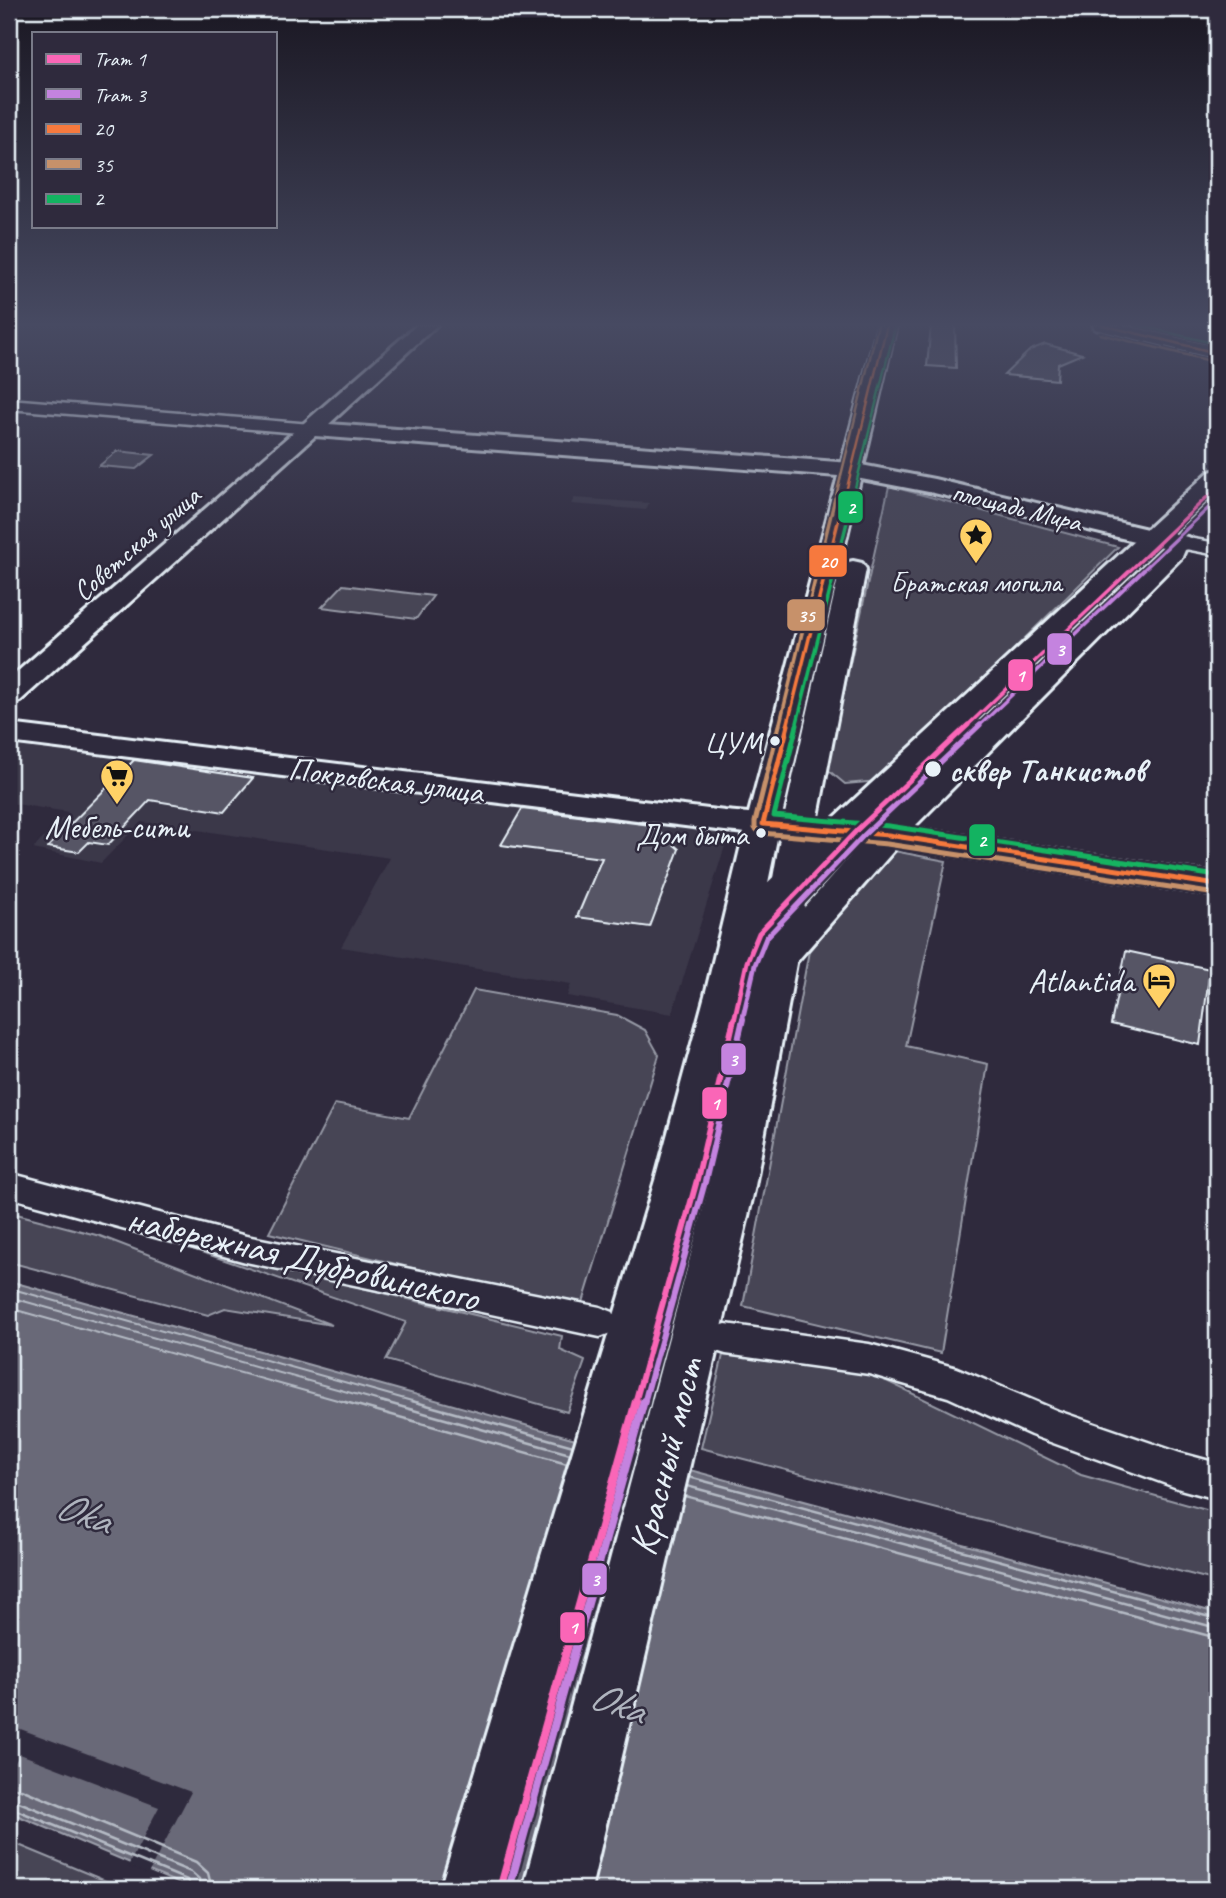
<svg xmlns="http://www.w3.org/2000/svg" width="1226" height="1898" font-family="Caveat,sans-serif">
  <style>
    .built { fill: #3b3749 }
    .green { fill: #464455; stroke: #979aa6; stroke-width: 2 }
    .water { fill: #696978; stroke: #9c9fab; stroke-width: 2 }
    .pier { fill: #2f2a3d }
    .lines { fill: none; stroke-linecap: round; stroke-linejoin: round }
    .shore-far1 { stroke: #b5bbc5; stroke-width: 2 }
    .shore { stroke: #b5bbc5; stroke-width: 2.5 }
    .building { fill: #575565; stroke: #e8f1f8; stroke-width: 2 }
    .street-casing { stroke: #e8f1f8; stroke-width: 5 }
    .secondary-casing { stroke: #e8f1f8; stroke-width: 6 }
    .primary-casing { stroke: #e8f1f8; stroke-width: 6 }
    .street { fill: #2f2a3d; fill-rule: evenodd }
    .secondary { fill: #2f2a3d; fill-rule: evenodd }
    .primary { fill: #2f2a3d; fill-rule: evenodd }
    .bus-1-far2-casing { stroke: #2f2a3d; stroke-width: 5 }
    .bus-1-far1-casing { stroke: #2f2a3d; stroke-width: 7 }
    .bus-1-casing { stroke: #2f2a3d; stroke-width: 10 }
    .bus-2-far2-casing { stroke: #2f2a3d; stroke-width: 5 }
    .bus-2-far1-casing { stroke: #2f2a3d; stroke-width: 7 }
    .bus-2-casing { stroke: #2f2a3d; stroke-width: 10 }
    .bus-3-far2-casing { stroke: #2f2a3d; stroke-width: 5 }
    .bus-3-far1-casing { stroke: #2f2a3d; stroke-width: 7 }
    .bus-3-casing { stroke: #2f2a3d; stroke-width: 10 }
    .bus-1-far2 { stroke: #f6793e; stroke-width: 2.5 }
    .bus-1-far1 { stroke: #f6793e; stroke-width: 3.5 }
    .bus-1 { stroke: #f6793e; stroke-width: 5 }
    .bus-2-far2 { stroke: #c7916a; stroke-width: 2.5 }
    .bus-2-far1 { stroke: #c7916a; stroke-width: 3.5 }
    .bus-2 { stroke: #c7916a; stroke-width: 5 }
    .bus-3-far2 { stroke: #13b361; stroke-width: 2.5 }
    .bus-3-far1 { stroke: #13b361; stroke-width: 3.5 }
    .bus-3 { stroke: #13b361; stroke-width: 5 }
    .tram-1-far4-casing { stroke: #2f2a3d; stroke-width: 5 }
    .tram-1-far3-casing { stroke: #2f2a3d; stroke-width: 7 }
    .tram-1-far2-casing { stroke: #2f2a3d; stroke-width: 10 }
    .tram-1-far1-casing { stroke: #2f2a3d; stroke-width: 11 }
    .tram-1-casing { stroke: #2f2a3d; stroke-width: 13 }
    .tram-2-far3-casing { stroke: #2f2a3d; stroke-width: 7 }
    .tram-2-far2-casing { stroke: #2f2a3d; stroke-width: 10 }
    .tram-2-far1-casing { stroke: #2f2a3d; stroke-width: 11 }
    .tram-2-casing { stroke: #2f2a3d; stroke-width: 13 }
    .tram-1-far4 { stroke: #fa66b7; stroke-width: 2.5 }
    .tram-1-far3 { stroke: #fa66b7; stroke-width: 3.5 }
    .tram-1-far2 { stroke: #fa66b7; stroke-width: 5 }
    .tram-1-far1 { stroke: #fa66b7; stroke-width: 6 }
    .tram-1 { stroke: #fa66b7; stroke-width: 8 }
    .tram-2-far3 { stroke: #c483df; stroke-width: 3.5 }
    .tram-2-far2 { stroke: #c483df; stroke-width: 5 }
    .tram-2-far1 { stroke: #c483df; stroke-width: 6 }
    .tram-2 { stroke: #c483df; stroke-width: 8 }
    .bus-dot { fill: #e8f1f8; stroke: #2f2a3d; stroke-width: 2.5 }
    .labels { text-anchor: middle; stroke-width: 5; stroke-linejoin: round; paint-order: stroke }
    .far-street-label { font-size: 28px; fill: #e8f1f8; stroke: #2f2a3d }
    .far-poi-label { font-size: 28px; fill: #e8f1f8; stroke: #2f2a3d }
    .bus-label { font-size: 31px; fill: #e8f1f8; stroke: #2f2a3d; text-anchor: end }
    .stop-label { font-size: 33px; font-weight: bold; fill: #e8f1f8; stroke: #2f2a3d; text-anchor: start }
    .street-label { font-size: 33px; fill: #e8f1f8; stroke: #2f2a3d }
    .poi-label { font-size: 33px; fill: #e8f1f8; stroke: #2f2a3d }
    .near-street-label { font-size: 40px; fill: #e8f1f8; stroke: #2f2a3d }
    .near-water-label { font-size: 42px; font-style: italic; fill: #afb4be; stroke: #2f2a3d }
    .line-badge { stroke: #2f2a3d; stroke-width: 2.5 }
    .badge-label { font-size: 19px; text-anchor: middle; font-weight: bold; fill: #fff }
  </style>
  <rect width="100%" height="100%" fill="#2f2a3d"/>
  <filter id="ink" filterUnits="userSpaceOnUse"><feTurbulence type="fractalNoise" baseFrequency=".0143" numOctaves="2"/><feDisplacementMap in="SourceGraphic" scale="14" xChannelSelector="R" yChannelSelector="G"/><feConvolveMatrix kernelMatrix="1 2 1 2 8 2 1 2 1" color-interpolation-filters="sRGB"/></filter>
  <g filter="url(#ink)">
    <path class="built" d="M574 498 649 503 646 510 571 504Z
      M9 738 730 830 672 1014 567 996 571 984 341 947 390 858 141 822 101 863 33 849 68 812 9 803Z"/>
    <path class="green" d="M117 451 154 455 136 469 99 466Z
      M889 486 1118 547 879 781 845 784 827 769Z
      M343 585 433 596 416 619 322 607Z
      M894 851 946 861 906 1046 988 1064 941 1353 743 1306 809 951Z
      M474 990 617 1015 645 1030 659 1055 581 1309 269 1233 335 1104 409 1118Z
      M9 1212 100 1236 332 1325 225 1308 208 1315 9 1262Z
      M172 1242 562 1336 560 1350 585 1361 567 1412 386 1360 406 1322Z
      M723 1355 870 1373 1081 1475 1217 1513V1581L701 1448Z
      M9 1841 125 1889H9Z"/>
    <path class="water" d="M9 1281 572 1438 1217 1613V1889H192L9 1812Z"/>
    <path class="pier" d="M15 1727 191 1792 148 1874 128 1866 159 1807 20 1754 9 1772V1736Z"/>
    <g class="lines">
      <path class="shore-far1" d="M9 1288 419 1403
        M9 1297 387 1403
        M9 1308 348 1403"/>
      <path class="shore" d="M342 1401 567 1464
        M381 1401 570 1454
        M412 1401 573 1446
        M689 1477 1217 1619
        M687 1486 1217 1628
        M685 1496 1217 1638
        M9 1787 21 1789 196 1862 208 1873 212 1889
        M9 1798 191 1872 199 1879 201 1889
        M9 1807 187 1880 192 1889"/>
    </g>
    <path class="building" d="M931 325H955L956 368 927 366Z
      M1045 344 1082 354 1058 364 1057 380 1004 375 1030 350Z
      M134 760 253 778 224 812 150 800 108 845 89 842 79 852 48 847Z
      M522 809 651 825 679 849 650 927 577 917 602 858 501 845Z
      M1126 951 1210 969 1200 1045 1111 1024Z"/>
    <g class="lines">
      <g class="street-casing">
        <path id="street" d="M9 399 311 424 319 429 311 434 9 409Z
          M1182 537 1217 543V555L1175 547 1173 543Z
          M9 1173 246 1236 600 1307 613 1312 618 1322 613 1332 600 1337 246 1262 9 1197Z
          M726 1324 869 1344 957 1368 1058 1411 1180 1453 1217 1463V1499L1180 1489 1031 1435 948 1397 869 1374 726 1354 713 1350 707 1339 713 1328Z"/>
      </g>
      <g class="secondary-casing">
        <path id="secondary" d="M417 325H437L329 424 851 463 934 479 1147 529 1209 472 1217 470V490L1172 533 1191 538 1195 543 1191 548 1185 550 1182 557 913 828 1217 874V896L897 847 792 967 778 970 764 967 759 958 862 843 849 842 776 916 750 950 736 954 722 950 717 942 750 900 812 839 725 831 9 742V724L725 811 832 820 1134 541 934 493 851 477 315 436 20 701 9 704V679ZM1158 546 1163 547 879 824 868 823Z
          M1093 325H1123L1217 347V359L1095 329Z"/>
      </g>
      <g class="primary-casing">
        <path id="primary" d="M878 325H896L780 824 745 995 702 1177 508 1889H440L656 1177 705 995 746 824Z
          M853 561 862 563 866 569 816 827 797 958 755 1186 591 1889H523L709 1186 759 958 782 827 840 569 844 563Z"/>
      </g>
      <use href="#street" class="street"/>
      <use href="#secondary" class="secondary"/>
      <use href="#primary" class="primary"/>
      <g class="bus-1-far2-casing">
        <path id="bus-1-far2" d="M1102 325 1217 353
          M844 500 887 325"/>
      </g>
      <g class="bus-1-far1-casing">
        <path id="bus-1-far1" d="M787 727 844 498"/>
      </g>
      <g class="bus-1-casing">
        <path id="bus-1" d="M788 725 763 824 888 835 1217 885"/>
      </g>
      <g class="bus-2-far2-casing">
        <path id="bus-2-far2" d="M1100 334 1215 362
          M835 500 878 325"/>
      </g>
      <g class="bus-2-far1-casing">
        <path id="bus-2-far1" d="M779 727 835 498"/>
      </g>
      <g class="bus-2-casing">
        <path id="bus-2" d="M779 725 755 822V828L761 833 887 844 1216 894"/>
      </g>
      <g class="bus-3-far2-casing">
        <path id="bus-3-far2" d="M1137 325 1217 344
          M852 500 895 327"/>
      </g>
      <g class="bus-3-far1-casing">
        <path id="bus-3-far1" d="M796 727 853 498"/>
      </g>
      <g class="bus-3-casing">
        <path id="bus-3" d="M797 725 774 816 889 826 1217 876"/>
      </g>
      <use href="#bus-1-far2" class="bus-1-far2"/>
      <use href="#bus-1-far1" class="bus-1-far1"/>
      <use href="#bus-1" class="bus-1"/>
      <use href="#bus-2-far2" class="bus-2-far2"/>
      <use href="#bus-2-far1" class="bus-2-far1"/>
      <use href="#bus-2" class="bus-2"/>
      <use href="#bus-3-far2" class="bus-3-far2"/>
      <use href="#bus-3-far1" class="bus-3-far1"/>
      <use href="#bus-3" class="bus-3"/>
      <g class="tram-1-far4-casing">
        <path id="tram-1-far4" d="M1204 500 1217 488"/>
      </g>
      <g class="tram-1-far3-casing">
        <path id="tram-1-far3" d="M966 727 1206 498"/>
      </g>
      <g class="tram-1-far2-casing">
        <path id="tram-1-far2" d="M734 1021 747 962 759 933 858 829 968 725"/>
      </g>
      <g class="tram-1-far1-casing">
        <path id="tram-1-far1" d="M635 1403 697 1180 734 1019"/>
      </g>
      <g class="tram-1-casing">
        <path id="tram-1" d="M500 1889 636 1401"/>
      </g>
      <g class="tram-2-far3-casing">
        <path id="tram-2-far3" d="M978 727 1217 500"/>
      </g>
      <g class="tram-2-far2-casing">
        <path id="tram-2-far2" d="M742 1021 755 965 766 938 864 835 980 725"/>
      </g>
      <g class="tram-2-far1-casing">
        <path id="tram-2-far1" d="M644 1403 705 1182 743 1019"/>
      </g>
      <g class="tram-2-casing">
        <path id="tram-2" d="M509 1889 644 1401"/>
      </g>
      <use href="#tram-1-far4" class="tram-1-far4"/>
      <use href="#tram-1-far3" class="tram-1-far3"/>
      <use href="#tram-1-far2" class="tram-1-far2"/>
      <use href="#tram-1-far1" class="tram-1-far1"/>
      <use href="#tram-1" class="tram-1"/>
      <use href="#tram-2-far3" class="tram-2-far3"/>
      <use href="#tram-2-far2" class="tram-2-far2"/>
      <use href="#tram-2-far1" class="tram-2-far1"/>
      <use href="#tram-2" class="tram-2"/>
    </g>
  </g>
  <linearGradient id="sky" x2="0" y2="1"><stop stop-color="#1a1722"/><stop offset="0.55" stop-color="#474a62"/><stop offset="1" stop-color="#474a62" stop-opacity="0"/></linearGradient>
  <rect width="1226" height="590" fill="url(#sky)"/>
  <defs>
    <g id="sight-pin" transform="scale(1.75)"><path d="M0 17L-7.5 6A9.5 9.5 0 1 1 7.5 6Z" fill="#ffd166" stroke="#2f2a3d"/><path d="M0-6L1.8-2.2L6-1.7L2.9 1.2L3.7 5.4L0 3.3L-3.7 5.4L-2.9 1.2L-6-1.7L-1.8-2.2Z" fill="#111"/></g>
    <g id="supermarket-pin" transform="scale(1.75)"><path d="M0 17L-7.5 6A9.5 9.5 0 1 1 7.5 6Z" fill="#ffd166" stroke="#2f2a3d"/><path d="M-6-5.5h2.5l.6 2H6L4.5 2H-2.5L-4.4-4H-6ZM-1.5 3.2a1.3 1.3 0 1 0 .1 0ZM3 3.2a1.3 1.3 0 1 0 .1 0Z" fill="#111"/></g>
    <g id="hotel-pin" transform="scale(1.75)"><path d="M0 17L-7.5 6A9.5 9.5 0 1 1 7.5 6Z" fill="#ffd166" stroke="#2f2a3d"/><path d="M-6-4.5h1.5V1H6V5H4.5V3h-9V5H-6ZM-4 0a1.8 1.8 0 1 1 3.6 0ZM.5 0V-2.5h3Q6-2.5 6 0Z" fill="#111"/></g>
  </defs>
  <g fill-rule="evenodd">
    <use href="#sight-pin" x="976" y="535"/>
    <use href="#supermarket-pin" x="117" y="776"/>
    <use href="#hotel-pin" x="1159" y="980"/>
  </g>
  <g class="bus-dot">
    <circle cx="775" cy="741" r="6"/>
    <circle cx="933" cy="769" r="9"/>
    <circle cx="761" cy="833" r="6"/>
  </g>
  <g class="labels">
    <g class="far-street-label">
      <text transform="translate(1017 506) rotate(14)" y="10">площадь Мира</text>
      <text transform="translate(136 543) rotate(-41)" y="10">Советская улица</text>
    </g>
    <g class="far-poi-label">
      <text x="976" y="592">Братская могила</text>
    </g>
    <g class="bus-label">
      <text x="762" y="753">ЦУМ</text>
      <text x="748" y="845">Дом быта</text>
    </g>
    <g class="stop-label">
      <text x="949" y="781">сквер Танкистов</text>
    </g>
    <g class="street-label">
      <text transform="translate(386 779) rotate(7)" y="12">Покровская улица</text>
    </g>
    <g class="poi-label">
      <text x="117" y="838">Мебель-сити</text>
      <text x="1134" y="992" text-anchor="end">Atlantida</text>
    </g>
    <g class="near-street-label">
      <text transform="translate(303 1257) rotate(13)" y="14">набережная Дубровинского</text>
      <text transform="translate(665 1456) rotate(-76)" y="14">Красный мост</text>
    </g>
    <g class="near-water-label">
      <text transform="translate(84 1511) rotate(20)" y="15">Oka</text>
      <text transform="translate(618 1701) rotate(20)" y="15">Oka</text>
    </g>
  </g>
  <g class="line-badge">
    <rect x="837" y="490" width="27" height="34" rx="7" fill="#13b361"/>
    <rect x="808" y="544" width="40" height="34" rx="7" fill="#f6793e"/>
    <rect x="786" y="598" width="40" height="34" rx="7" fill="#c7916a"/>
    <rect x="1046" y="632" width="27" height="34" rx="7" fill="#c483df"/>
    <rect x="1007" y="658" width="27" height="34" rx="7" fill="#fa66b7"/>
    <rect x="968" y="823" width="28" height="34" rx="7" fill="#13b361"/>
    <rect x="720" y="1042" width="27" height="34" rx="7" fill="#c483df"/>
    <rect x="701" y="1086" width="27" height="34" rx="7" fill="#fa66b7"/>
    <rect x="581" y="1562" width="27" height="34" rx="7" fill="#c483df"/>
    <rect x="559" y="1611" width="27" height="33" rx="7" fill="#fa66b7"/>
  </g>
  <g class="badge-label">
    <text x="851" y="514">2</text>
    <text x="828" y="568">20</text>
    <text x="806" y="622">35</text>
    <text x="1060" y="656">3</text>
    <text x="1020" y="682">1</text>
    <text x="982" y="847">2</text>
    <text x="733" y="1066">3</text>
    <text x="715" y="1110">1</text>
    <text x="595" y="1586">3</text>
    <text x="573" y="1634">1</text>
  </g>
  <rect width="1226" height="1898" fill="none" stroke="#2f2a3d" stroke-width="35"/>
  <rect x="18" y="18" width="1191" height="1863" fill="none" stroke="#e8f1f8" stroke-width="2.5" filter="url(#ink)"/>
  <rect x="32" y="32" width="245" height="196" fill="#2f2a3d" stroke="#797a88" stroke-width="2"/>
  <rect x="46" y="54" width="35" height="10" fill="#fa66b7" stroke="#797a88" stroke-width="2"/>
  <text x="94" y="66" font-size="21" fill="#e8f1f8">Tram 1</text>
  <rect x="46" y="89" width="35" height="10" fill="#c483df" stroke="#797a88" stroke-width="2"/>
  <text x="94" y="102" font-size="21" fill="#e8f1f8">Tram 3</text>
  <rect x="46" y="124" width="35" height="10" fill="#f6793e" stroke="#797a88" stroke-width="2"/>
  <text x="94" y="136" font-size="21" fill="#e8f1f8">20</text>
  <rect x="46" y="159" width="35" height="10" fill="#c7916a" stroke="#797a88" stroke-width="2"/>
  <text x="94" y="172" font-size="21" fill="#e8f1f8">35</text>
  <rect x="46" y="194" width="35" height="10" fill="#13b361" stroke="#797a88" stroke-width="2"/>
  <text x="94" y="206" font-size="21" fill="#e8f1f8">2</text>
</svg>
